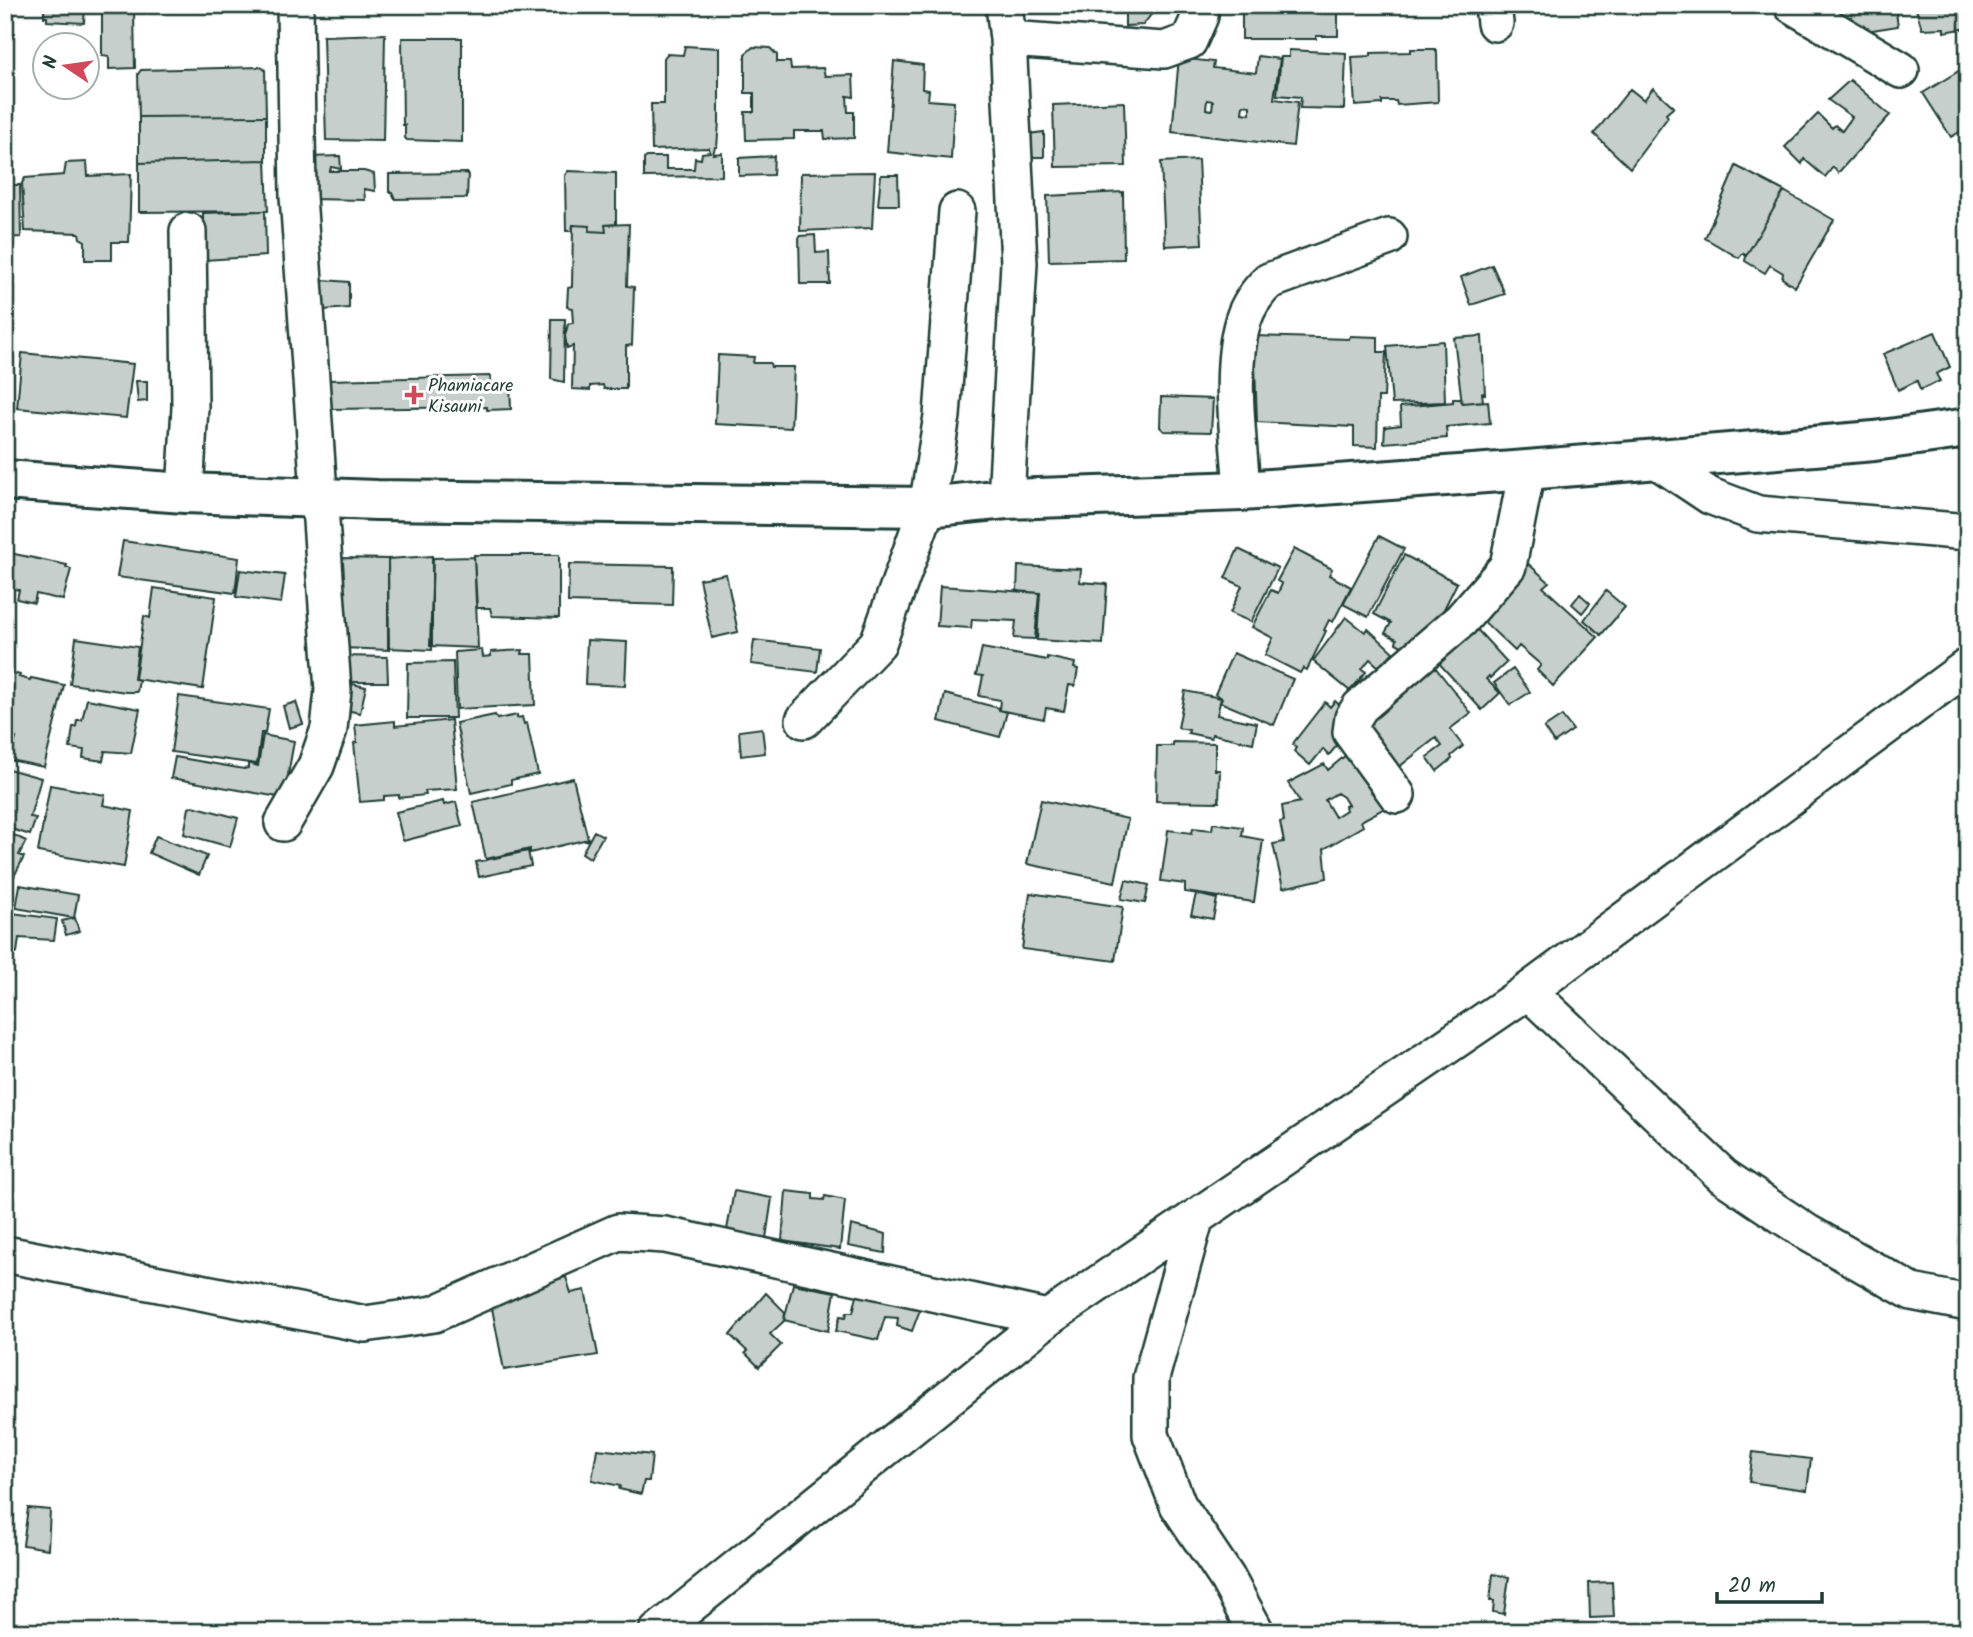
<svg xmlns="http://www.w3.org/2000/svg" width="1973" height="1637" font-family="Kalam,sans-serif">
  <style>
    .building { fill: #c7cfcc; stroke: #1f3d34; stroke-width: 2; fill-rule: evenodd }
    .lines { fill: none; stroke-linecap: round; stroke-linejoin: round }
    .minor-casing { stroke: #1f3d34; stroke-width: 40 }
    .major-casing { stroke: #1f3d34; stroke-width: 44 }
    .minor { stroke: #fff; stroke-width: 35 }
    .major { stroke: #fff; stroke-width: 38 }
    .poi-dot { fill: #d1495b; stroke: #fff; stroke-width: 2.5 }
    .labels { text-anchor: middle; stroke-width: 6; stroke-linejoin: round; paint-order: stroke }
    .poi-label { font-size: 18px; fill: #1f3d34; stroke: #fff; text-anchor: start }
  </style>
  <rect width="100%" height="100%" fill="#fff"/>
  <filter id="ink" filterUnits="userSpaceOnUse"><feTurbulence type="fractalNoise" baseFrequency=".0143" numOctaves="2"/><feDisplacementMap in="SourceGraphic" scale="14" xChannelSelector="R" yChannelSelector="G"/><feConvolveMatrix kernelMatrix="1 2 1 2 8 2 1 2 1" color-interpolation-filters="sRGB"/></filter>
  <g filter="url(#ink)">
    <path class="building" d="M44 5H85L84 23 47 21V17H44Z
      M1125 5H1157V7L1143 25 1125 26Z
      M1242 5H1338V36H1316V39H1242Z
      M1826 5H1895L1898 26 1853 33 1851 17 1828 21Z
      M1909 5H1968V28L1944 32V28L1922 29 1916 9Z
      M102 10H134L135 68 109 69V56L102 55Z
      M385 34 383 141 326 140 323 36Z
      M402 38H462V142L407 140 405 138V125H403Z
      M685 46 719 48V122L717 147H715L713 154 722 153V176L644 177V159L647 157H666V169H694L695 158 701 159 702 153 710 152 709 148 652 150 651 104H664V58L667 54 683 55Z
      M753 47 770 48 777 55V62H790L791 69 823 68 825 76 853 75 854 97 847 96 848 112H854V138L825 139 824 131H794V139L746 140 745 112H754V93H745V54Z
      M1411 49H1435L1437 52 1438 102 1397 105 1396 101H1382V104L1355 106 1352 57 1371 56V53L1411 52Z
      M1289 50 1346 53 1344 109 1300 108 1301 97 1277 95 1281 57H1289Z
      M1258 56 1280 59 1274 99 1298 102 1293 146 1172 132 1179 58 1214 62 1213 68 1256 73ZM1207 100 1213 101 1212 110 1206 109ZM1243 105 1250 106V114L1242 113Z
      M894 61 923 65 922 89 929 90 928 100 954 102 951 159 887 152Z
      M261 67 265 70 266 116 139 117 138 74 141 70Z
      M1962 69 1968 79V127L1951 137 1923 93Z
      M1850 80 1890 115 1838 173 1833 167 1825 177 1804 159 1802 164 1785 147 1818 114 1832 128 1835 125 1842 131 1852 117 1828 100Z
      M1653 88 1674 107 1666 114 1668 117 1630 168 1594 134 1630 89 1644 100Z
      M1124 102 1126 166 1055 167 1053 105Z
      M266 116V160L139 163V117Z
      M1044 132V157H1029V134Z
      M340 156 341 169 331 167 330 171H364L374 174 375 191 364 189 365 200 307 199 308 157Z
      M774 156 773 175 739 176V158Z
      M266 160 268 211 139 212V163Z
      M1198 160 1202 244 1165 246 1161 162Z
      M87 162 88 176 131 174 129 242H112V260H85V241L80 238 79 233 25 231 22 183 25 178 64 175 66 163Z
      M1736 166 1784 191 1746 256 1743 253 1739 258 1705 238Z
      M568 171 616 173V224L605 225 606 232 589 231 590 226 573 225 572 231H566L565 175Z
      M875 172 872 228 800 231 801 173Z
      M468 173 467 198 395 199 392 192H389V174Z
      M881 175H898L899 205H878Z
      M5 185H20L21 237 5 238Z
      M1784 191 1834 220 1795 287 1782 278 1783 273 1770 265 1765 273 1745 261 1746 256Z
      M1123 192 1124 259 1049 261 1047 196Z
      M265 211 266 256 204 260 203 213Z
      M629 224 627 286 634 287 632 345 626 346V389H604L603 385 590 386V390L572 389 573 346 567 348 565 336 568 324 573 323 572 308 567 307 568 288 572 287 573 225 590 226 589 231 606 232 605 225Z
      M815 235 816 253 829 252 830 284H800L799 236Z
      M1492 265 1505 294 1471 305 1461 277Z
      M324 280 349 282V308L310 311 309 283 323 282Z
      M552 319H565L564 382 551 379Z
      M1935 332 1950 367 1936 374 1940 381 1920 390 1917 381 1898 390 1883 354Z
      M1254 336 1349 339 1350 336 1378 337V352H1386L1384 397H1378L1377 447 1354 446V427L1257 422Z
      M1482 336 1485 394 1482 393 1483 401 1462 403 1454 338Z
      M1443 341 1445 402 1392 404 1387 346Z
      M22 353 133 364 126 418 17 408Z
      M718 355 754 357 753 363H770L771 367H794L791 428 715 424Z
      M490 376 491 384 510 383 511 409 487 410V407L329 409V380Z
      M136 381H147V401L138 402Z
      M1161 397 1213 399 1211 432 1164 431 1160 427Z
      M1453 399H1461L1462 403 1488 401 1490 423 1446 427 1447 438 1384 443 1385 427 1401 425 1400 407 1453 402Z
      M1379 536 1404 549 1368 617 1343 604Z
      M123 541 239 558 235 593 117 577Z
      M1238 549 1278 568 1251 622 1230 613 1242 586 1225 578Z
      M1294 549 1332 569 1329 575 1351 587 1333 622 1329 620 1324 630 1326 631 1307 670 1303 668 1300 673 1265 655 1273 638 1252 627 1271 590 1278 593 1282 584 1277 581Z
      M5 552 67 565 66 567 71 569 63 600 36 594 34 603 17 599 19 590 5 587Z
      M474 555H559V618L492 616 490 608H477Z
      M1404 555 1457 583 1433 631 1409 650 1396 643 1397 639 1385 633 1391 623 1374 614Z
      M432 556V650L388 648V559Z
      M474 557 478 648 430 646 433 558Z
      M341 558 388 559 389 650 343 648Z
      M1525 561 1549 582 1543 587 1598 637 1553 686 1537 670 1541 665 1519 646 1515 651 1479 617Z
      M569 564 673 566 672 605 568 602Z
      M1018 566 1081 569 1080 582 1107 584 1103 644 1037 640 1040 593 1017 591Z
      M240 570 285 575 281 603 236 597Z
      M726 574 738 632 712 638 699 579Z
      M940 586 1039 593 1035 639 1014 638 1016 621 972 619 971 628 937 626Z
      M154 588 216 597 203 689 135 679 144 616 150 618Z
      M1606 591 1625 607 1601 635 1584 620Z
      M1580 594 1590 603 1582 613 1572 604Z
      M1346 617 1365 632 1368 629 1393 652 1380 668 1370 659 1362 669 1366 672 1350 691 1313 661Z
      M1473 625 1507 662 1490 678 1489 676 1486 679 1500 693 1482 710 1436 660Z
      M76 638 138 647 134 679 139 680 137 692H126L70 684Z
      M587 640 627 642 625 686 585 684Z
      M754 640 820 648 817 672 751 664Z
      M982 648 1047 660V657L1075 663 1074 668 1078 669 1075 686 1069 685 1064 711 1046 708 1044 719 999 710 1000 700 979 696 983 676 976 675Z
      M482 650 483 657 491 656V652L523 650 522 654H533L535 705 457 709 455 652Z
      M1233 653 1293 679 1274 725 1220 702 1222 698 1215 694Z
      M344 656 387 657 388 682H344Z
      M453 662 455 718H407L408 663Z
      M1432 663 1471 713 1450 729 1463 746 1451 756 1452 759 1437 771 1427 757 1442 746 1436 738 1390 774 1354 728Z
      M1513 669 1530 692 1510 705 1494 683Z
      M5 671 20 675 19 677 30 680 31 678 64 685 44 767 10 760 16 738 5 735Z
      M352 684 366 687 360 713 346 710Z
      M1185 691 1221 698 1217 715 1257 723 1253 743 1212 734 1211 738 1188 733 1189 730 1178 728Z
      M945 694 999 708V710L1007 712 1000 737 939 721Z
      M179 696 269 709 265 733H261L257 764 171 752Z
      M87 699 140 709 131 753 105 751 103 761 83 758 84 750 70 748 73 727H76L77 720H82Z
      M1335 701 1352 716 1344 737 1329 755 1323 749 1310 765 1294 751 1296 748 1293 745 1294 742 1325 702 1330 707Z
      M296 702 303 724 289 728 283 706Z
      M495 715 497 719 517 715V718L522 717 524 724 527 723 538 774 511 780V784L471 793 456 723Z
      M1562 716 1573 730 1554 743 1544 728Z
      M451 720 457 789 425 791 426 795 399 798V795L384 796V800L360 802 354 743 357 742 355 725 395 721V726Z
      M762 728 765 753 741 756 739 731Z
      M263 735 294 741 284 798 171 778 175 757 244 769 248 768V763L258 766Z
      M1173 742 1215 743V770H1220L1219 802 1156 801 1157 746H1173Z
      M1346 755 1385 808 1361 821 1363 826 1324 849 1327 878 1283 888 1273 844 1284 842 1280 822 1284 821 1282 806 1300 802 1288 783 1324 764 1328 770ZM1337 793 1343 797 1348 805 1345 806 1346 810 1335 817 1325 800Z
      M5 768 41 778 30 817 36 818 30 835 5 827Z
      M573 778 588 839 530 853V849L486 859 473 802Z
      M50 785 105 795 103 805 133 811 124 867 38 852Z
      M1041 800 1128 819 1115 882 1027 864Z
      M443 801 444 805 456 802 462 826 403 841 396 812Z
      M193 806 238 818 230 847 184 834 189 808Z
      M1213 823 1243 827 1242 836 1263 840 1254 902 1185 892V884L1161 881 1168 830 1192 833 1193 828 1212 830Z
      M5 831 26 841 19 855 24 857 10 884 5 882Z
      M594 831 603 836 590 858 582 853Z
      M156 836 207 856 199 875 149 853Z
      M528 851 531 866 479 877 476 862Z
      M1126 880 1149 885 1145 903 1121 899Z
      M20 885 78 895 74 918 16 908Z
      M1030 893 1123 907 1115 961 1022 949Z
      M1196 894 1217 899 1213 919 1191 915Z
      M5 912 57 919 54 940 19 938 17 953 5 951Z
      M75 918 79 931 66 935 62 921Z
      M734 1191 772 1198 765 1245 726 1235Z
      M786 1191 813 1194V1199L824 1200 825 1196 845 1200 840 1249 782 1241Z
      M851 1225 886 1234 885 1253 848 1246Z
      M566 1277 571 1293 585 1290 598 1355 504 1370 490 1298Z
      M793 1284 835 1292 828 1331 784 1320Z
      M858 1292 921 1307 912 1331 897 1326 898 1318 885 1317 878 1340 836 1331 840 1316 846 1317 847 1312H853Z
      M766 1293 785 1312 784 1321 770 1334 781 1345 759 1367 745 1353 747 1351 730 1335Z
      M597 1449 652 1455 649 1481H644L641 1494 619 1489 620 1486 592 1480Z
      M1753 1452 1811 1459 1807 1490 1749 1482Z
      M28 1508 50 1510 48 1549 23 1545Z
      M1493 1574 1509 1577 1504 1614 1493 1612 1494 1601H1490Z
      M1612 1582 1614 1617 1590 1618 1589 1583Z"/>
    <g class="lines">
      <g class="minor-casing">
        <path id="minor" d="M1004 5 1008 39 1019 263 1006 499
          M1493 5 1495 23
          M1792 5 1901 70
          M1008 39 1164 50 1189 41 1200 16 1201 5
          M1656 460 1710 496 1758 514 1968 532
          M1242 491C1239 438 1228 372 1243 321 1248 305 1257 292 1269 281L1389 237
          M185 493 190 407 188 231
          M804 720 878 643 927 507 942 416 957 211
          M1397 795 1351 732 1353 718 1360 707 1461 620 1508 566 1527 470
          M283 823 316 766 329 729 333 690 298 196 295 5
          M1528 991 1723 1176 1808 1233 1912 1292 1968 1303
          M1195 1220 1151 1378V1435L1178 1505 1227 1578 1256 1632
          M5 1254 365 1324 434 1314 618 1232 665 1235 1048 1318
          M657 1632 1048 1318 1528 991 1968 666"/>
      </g>
      <g class="major-casing">
        <path id="major" d="M5 480 185 493 377 500 927 507 1006 499 1242 491 1527 470 1874 441 1968 428"/>
      </g>
      <use href="#minor" class="minor"/>
      <use href="#major" class="major"/>
    </g>
  </g>
  <path class="poi-dot" d="M410.5 384.5h7v7h7v7h-7v7h-7v-7h-7v-7h7z"/>
  <g class="labels">
    <g class="poi-label">
      <text x="428" y="391">Phamiacare<tspan x="428" dy="21">Kisauni</tspan></text>
    </g>
  </g>
  <rect width="1973" height="1637" fill="none" stroke="#fff" stroke-width="28"/>
  <rect x="14" y="14" width="1945" height="1609" fill="none" stroke="#1f3d34" stroke-width="2.5" filter="url(#ink)"/>
  <g transform="translate(66 66) rotate(283)"><circle r="33" fill="#ffffff" stroke="#a5b1ae" stroke-width="2"/>
  <path d="M0-5L12 26L0 18L-12 26Z" fill="#d1495b"/>
  <text y="-10" font-size="19" font-weight="bold" text-anchor="middle" fill="#1f3d34">N</text>
  </g>
  <path d="M1717 1592v10h105v-10" fill="none" stroke="#1f3d34" stroke-width="3.5"/>
  <text x="1728" y="1592" font-size="21" fill="#1f3d34" stroke="#ffffff" stroke-width="5" paint-order="stroke">20 m</text>
</svg>
